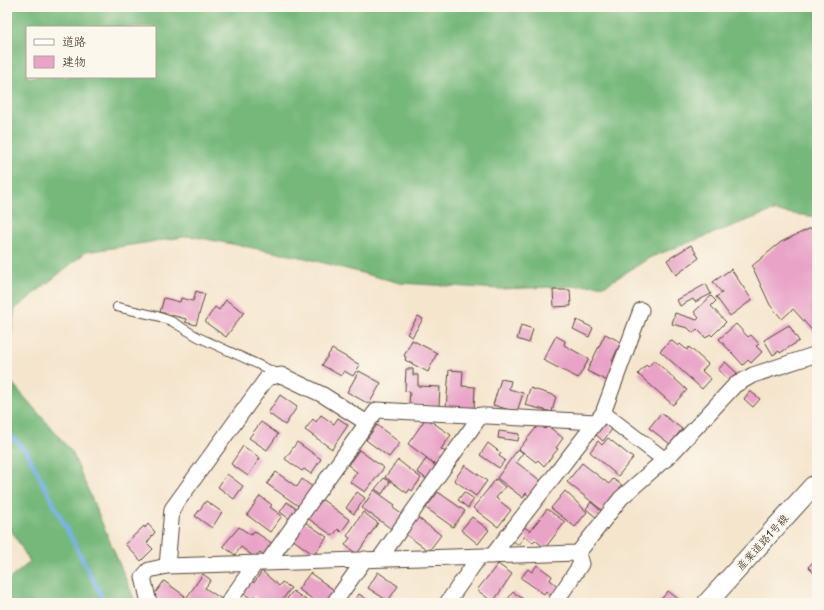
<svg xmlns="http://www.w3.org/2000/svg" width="824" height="610" viewBox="0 0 824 610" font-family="'Playpen Sans','Klee One',sans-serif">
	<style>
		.forest { fill: #76b87a; stroke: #58714c; fill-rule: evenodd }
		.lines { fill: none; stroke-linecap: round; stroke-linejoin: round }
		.stream { stroke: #7ab1e9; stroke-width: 4.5 }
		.building { fill: #e9a3c7 }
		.service-casing { stroke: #574638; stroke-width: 10 }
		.minor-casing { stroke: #574638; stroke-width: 17 }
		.tertiary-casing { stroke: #574638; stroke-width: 21 }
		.service { stroke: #fff; stroke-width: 8 }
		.minor { stroke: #fff; stroke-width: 15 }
		.tertiary { stroke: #fff; stroke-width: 19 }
		.labels { text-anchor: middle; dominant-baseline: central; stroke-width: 4; stroke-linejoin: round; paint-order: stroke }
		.street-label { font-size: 11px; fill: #3b2a1e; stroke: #fbf7ec }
	</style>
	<rect width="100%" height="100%" fill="#fbf7ec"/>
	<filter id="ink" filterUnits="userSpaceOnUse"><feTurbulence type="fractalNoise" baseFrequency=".025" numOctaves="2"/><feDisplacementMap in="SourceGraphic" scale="8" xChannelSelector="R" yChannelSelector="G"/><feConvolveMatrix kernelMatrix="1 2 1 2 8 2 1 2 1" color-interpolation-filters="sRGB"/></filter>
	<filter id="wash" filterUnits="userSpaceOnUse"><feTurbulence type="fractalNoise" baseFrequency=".012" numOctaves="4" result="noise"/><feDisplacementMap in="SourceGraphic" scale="16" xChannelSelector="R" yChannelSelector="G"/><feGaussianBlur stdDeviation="0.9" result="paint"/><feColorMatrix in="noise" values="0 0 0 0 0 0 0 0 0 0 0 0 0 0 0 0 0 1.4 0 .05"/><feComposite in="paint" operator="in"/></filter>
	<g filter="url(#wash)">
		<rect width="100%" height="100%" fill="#f5e5cd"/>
		<path class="forest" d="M7 7H817V217L772 211 651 257 606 285 499 289 400 283 305 258 190 236 86 252 15 309 7 359ZM27 27H155V77H27Z
			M7 377 72 452 136 603H7V581L30 562 7 523Z"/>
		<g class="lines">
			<path class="stream" d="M7 431 28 454 105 603"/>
		</g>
		<g id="blocks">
			<path class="building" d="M811 228 817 235V336L793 309 782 319 770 305 752 266 781 242Z
				M691 245 699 258 676 275 667 260Z
				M731 269 752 300 730 316 716 297 722 293 713 282Z
				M706 284 711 294 695 302 693 299 680 306 677 300Z
				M553 290H570L571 306 554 307Z
				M196 291 205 294 196 325 185 322 186 319 160 312 164 298 180 302 181 298 193 301Z
				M711 296 716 301 711 306 726 322 712 336 710 334 706 338 697 329 693 333 688 328 672 324 675 313 697 320 699 318 694 312Z
				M226 300 244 312 226 337 205 322 215 307 219 310Z
				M418 316 423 319 412 337 407 334Z
				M577 320 593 328 589 337 573 329Z
				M736 324 748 337 751 335 759 344 756 346 762 352 751 363 748 360 743 365 719 339Z
				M521 325 533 329 529 343 517 339Z
				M789 325 799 341 780 353 779 351 773 355 764 340Z
				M605 334 621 342 612 361 617 363 608 381 587 371Z
				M556 336 565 341 564 345 589 359 578 378 543 360Z
				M412 340 437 353 428 372 405 360 406 357 404 356Z
				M671 340 678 346 680 344 687 350 689 347 708 364 702 371 711 379 702 389 660 351Z
				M332 349 360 365 353 376 344 371 341 376 322 365Z
				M654 360 687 390 673 405 638 374 646 365 648 367Z
				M725 362 737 373 730 381 718 370Z
				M406 369H413V375H418V386L440 387 439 406 409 404 410 392 405 391Z
				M449 370 463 371 462 386 475 387 474 410 446 408Z
				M359 371 381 383 369 404 347 392Z
				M501 379 511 381 509 389 523 393 517 412 493 405Z
				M530 388 556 396 552 412 525 405Z
				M750 391 760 399 753 407 744 399Z
				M280 395 297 407 285 425 268 413Z
				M661 413 682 429 670 444 649 428Z
				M321 415 334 424 338 418 348 425 332 449 305 430 313 419 316 422Z
				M426 418 451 435 441 449 447 453 438 466 408 444Z
				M604 421 613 428 603 441 594 433Z
				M261 422 278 434 267 450 249 438Z
				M539 424 545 429 548 426 563 438 556 448 558 449 544 466 538 460 536 462 519 449Z
				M377 425 400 443 389 457 366 440Z
				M499 431 519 434 518 441 498 438Z
				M608 438 633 458 618 476 590 452 598 441 602 445Z
				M297 442 321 459 311 474 304 469 302 471 285 459Z
				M488 443 501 453 499 456 505 460 499 468 480 455Z
				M243 446 260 458 248 476 231 464Z
				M518 449 523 453 516 462 541 481 529 496 526 493 523 498 497 478Z
				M359 450 384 468 365 492 350 482 357 472 348 465Z
				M426 459 437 467 428 480 417 472Z
				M398 460 421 478 412 491 410 489 407 493 385 477Z
				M582 463 609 484 613 479 622 485 603 511 567 482Z
				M465 465 487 481 476 496 454 480Z
				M276 472 297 487 302 479 314 488 300 507 267 484Z
				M227 474 243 486 234 499 218 487Z
				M384 478 390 482 382 494 375 489Z
				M496 479 505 487 496 498 511 510 498 527 473 508Z
				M374 490 395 505 393 508 403 515 393 530 362 508Z
				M565 491 587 512 575 527 551 508Z
				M357 492 365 498 354 514 346 508Z
				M438 492 465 511 453 527 426 508Z
				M464 492 474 499 468 508 458 500Z
				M260 496 272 505 270 507 282 516 270 532 247 515Z
				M320 498 350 520 341 532 338 529 333 536 306 517Z
				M206 501 222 512 212 528 195 516Z
				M287 502 298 510 291 520 280 512Z
				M591 502 602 512 597 518 586 509Z
				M547 509 565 522 545 548 535 540 533 543 525 536 518 545 512 540 523 526 530 531Z
				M363 512 378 523 357 554 345 545 350 538 347 536Z
				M417 517 441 535 429 551 405 534Z
				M472 517 489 530 478 544 461 530Z
				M305 522 327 537 314 555 292 539Z
				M148 524 155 532 147 543 153 549 141 561 125 544 144 526 145 528Z
				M239 527 251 535 254 531 273 544 265 556 260 552 254 557 241 547 235 555 223 546Z
				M817 558V576L808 567Z
				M498 564 512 574 493 602 477 590Z
				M537 565 552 576 550 580 559 587 552 596 546 591 544 594 521 578 528 569 532 572Z
				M262 571 279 586 282 582 291 588 280 603H264L254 596 252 599 241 592 250 580 254 583Z
				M378 572 398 586 388 601 368 588Z
				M310 573 334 590 325 603H318L298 589Z
				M203 574 211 580 205 588 223 600 220 603H190L185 600Z
				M164 581 185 596 180 603H161L153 596Z
				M293 591 306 600 305 603H284Z
				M668 591 682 602 681 603H658Z
				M513 592 529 603H505Z
				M359 594 372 603H352Z"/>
		</g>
	</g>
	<g filter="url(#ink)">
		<use href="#blocks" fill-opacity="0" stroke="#574638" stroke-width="1"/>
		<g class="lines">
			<defs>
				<path id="service" d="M117 307 157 316 171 321 198 337 279 374"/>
				<path id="minor" d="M603 413 641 310
					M578 553 621 498 673 452 735 385 753 375 817 354
					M492 556 596 422
					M380 558 481 415
					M267 563 367 423
					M167 566 172 509 267 378 281 375 323 395 367 423 377 410 596 422 603 413 665 460
					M149 603 143 577 149 570 167 566 578 553
					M228 603 255 564
					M334 603 365 559
					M447 603 479 557
					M555 603 581 564 578 553"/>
				<path id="tertiary" d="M707 603 813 486 817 490"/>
			</defs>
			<use href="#service" class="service-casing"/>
			<use href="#minor" class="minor-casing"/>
			<use href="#tertiary" class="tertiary-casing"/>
			<use href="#service" class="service"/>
			<use href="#minor" class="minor"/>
			<use href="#tertiary" class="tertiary"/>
		</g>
	</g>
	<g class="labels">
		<g class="street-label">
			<text transform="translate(762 542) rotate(-48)">産業道路1号線</text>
		</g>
	</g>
	<rect width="824" height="610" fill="none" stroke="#fbf7ec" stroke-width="24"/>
	<rect x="26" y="26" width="130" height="52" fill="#fbf7ec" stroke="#aea59a"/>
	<rect x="34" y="39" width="20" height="6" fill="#ffffff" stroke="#aea59a"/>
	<text x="62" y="46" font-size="12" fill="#3b2a1e">道路</text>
	<rect x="34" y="56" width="20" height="12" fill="#e9a3c7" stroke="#aea59a"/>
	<text x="62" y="66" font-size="12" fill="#3b2a1e">建物</text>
</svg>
